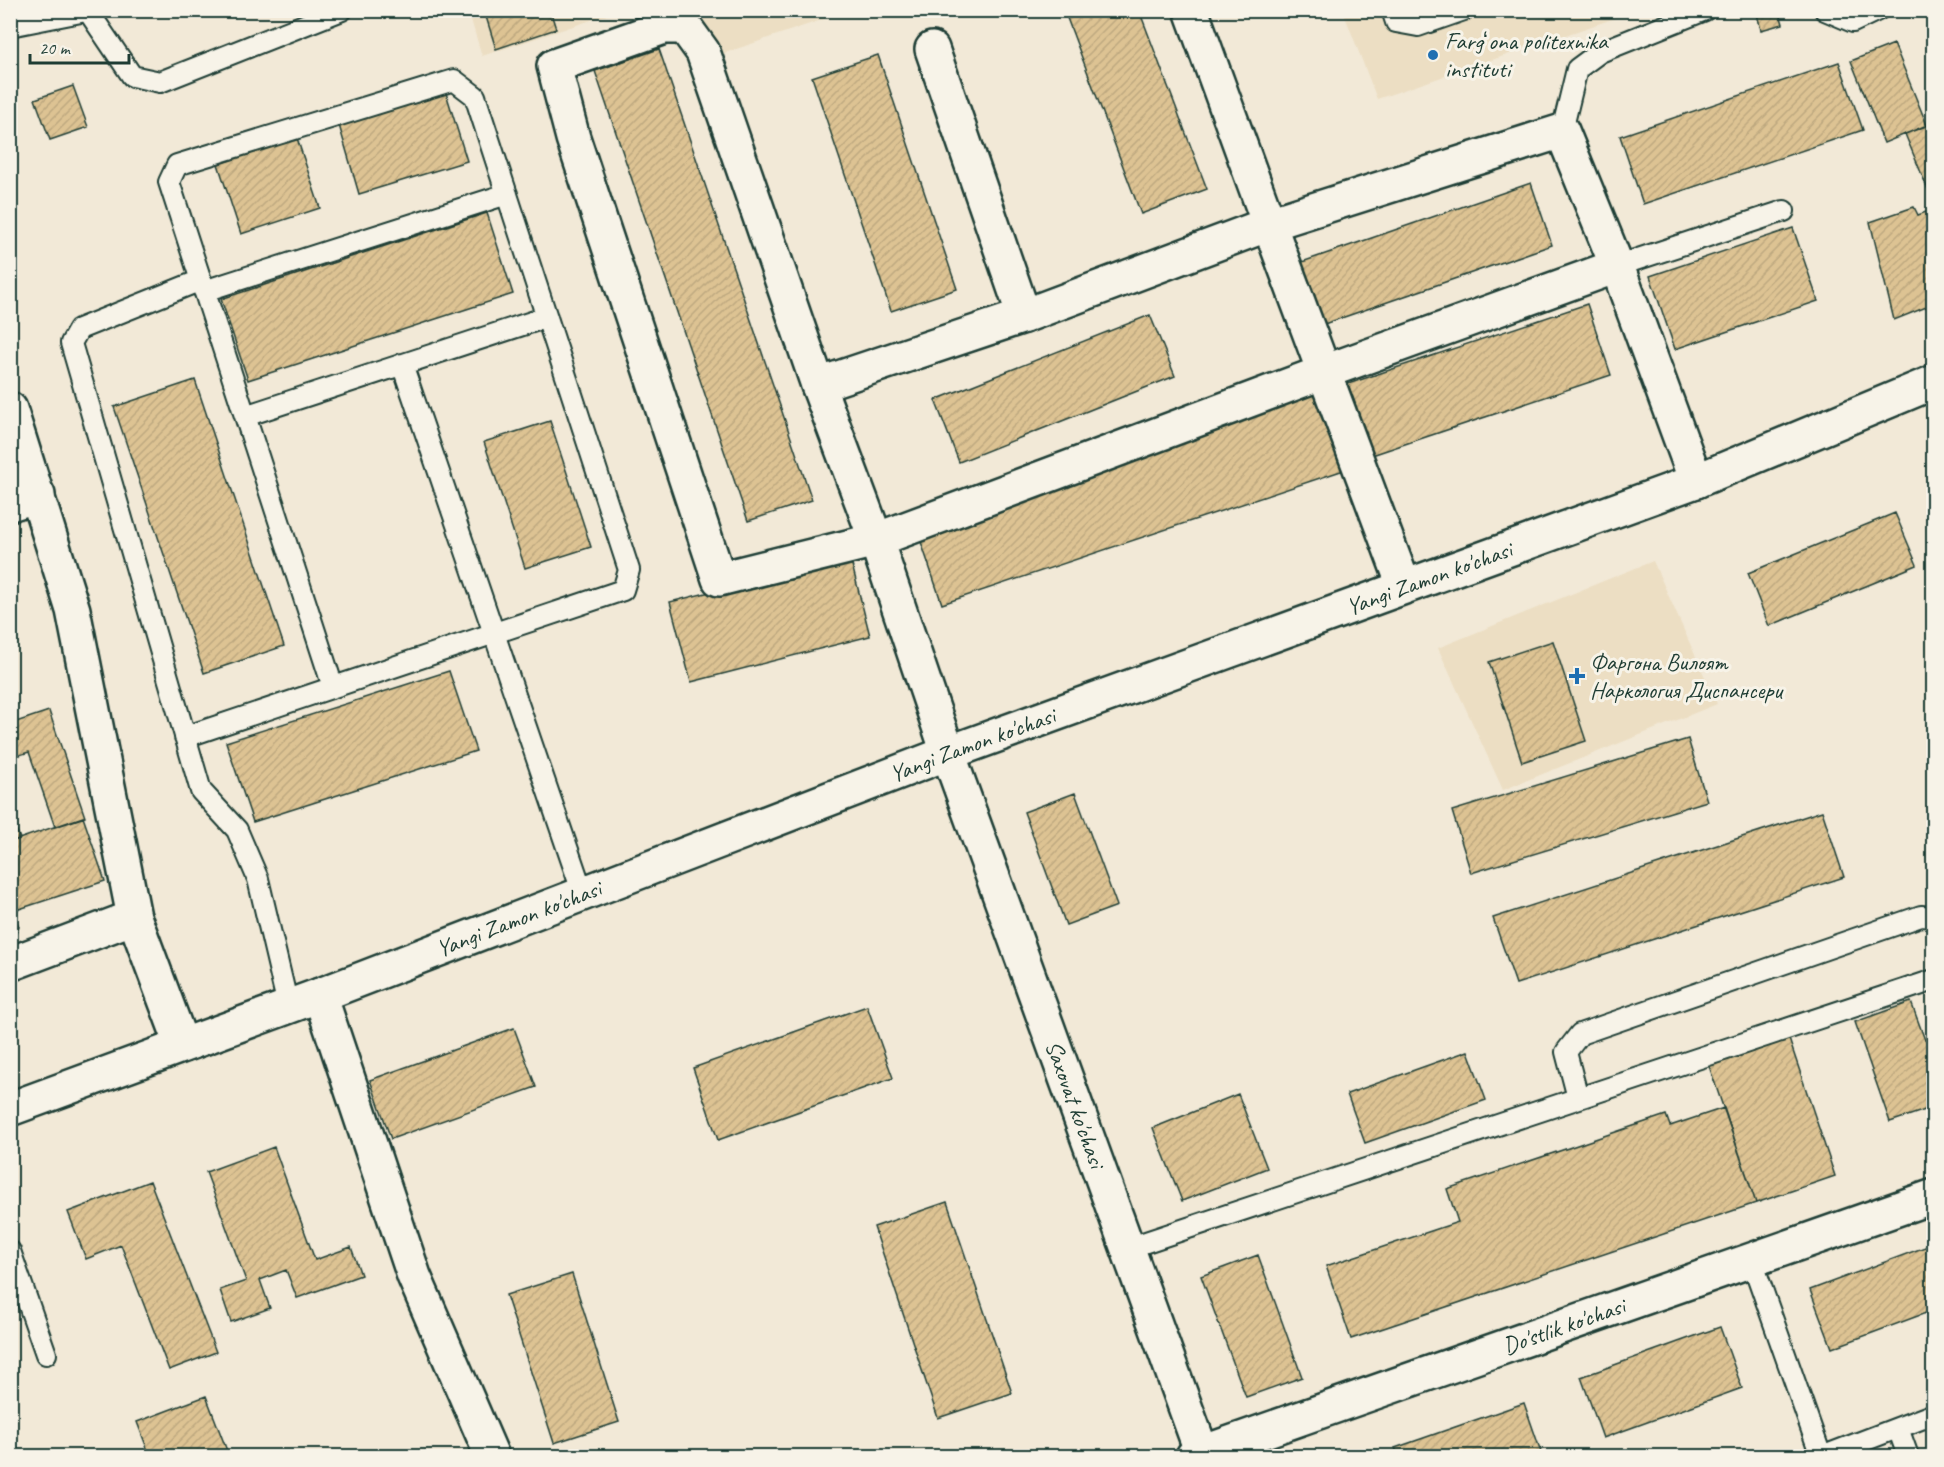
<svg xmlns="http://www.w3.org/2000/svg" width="1944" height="1467" viewBox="0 0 1944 1467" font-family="Caveat,sans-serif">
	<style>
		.built { fill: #ecdec3 }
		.building { fill: url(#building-hatch); stroke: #1f3d34; stroke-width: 1.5 }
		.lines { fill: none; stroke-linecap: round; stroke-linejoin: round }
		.lane-casing { stroke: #1f3d34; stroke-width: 24 }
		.street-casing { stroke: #1f3d34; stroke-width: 38 }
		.secondary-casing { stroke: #1f3d34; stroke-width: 38 }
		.lane { stroke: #f7f3e8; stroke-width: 20 }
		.street { stroke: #f7f3e8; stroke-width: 33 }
		.secondary { stroke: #f7f3e8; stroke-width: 33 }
		.poi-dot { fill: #1f6fb2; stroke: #f7f3e8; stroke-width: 2 }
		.labels { text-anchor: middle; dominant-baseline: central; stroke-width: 6; stroke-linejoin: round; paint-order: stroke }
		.poi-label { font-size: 24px; fill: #1f3d34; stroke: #f7f3e8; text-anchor: start }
		.street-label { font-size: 24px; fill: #1f3d34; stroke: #f7f3e8 }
	</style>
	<defs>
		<pattern id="building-hatch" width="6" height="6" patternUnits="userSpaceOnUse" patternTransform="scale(1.5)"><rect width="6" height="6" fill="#ddc393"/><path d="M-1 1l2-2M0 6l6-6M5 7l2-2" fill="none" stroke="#bda87f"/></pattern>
	</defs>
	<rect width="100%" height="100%" fill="#f2e9d7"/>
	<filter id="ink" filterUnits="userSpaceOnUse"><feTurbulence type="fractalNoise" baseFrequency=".0167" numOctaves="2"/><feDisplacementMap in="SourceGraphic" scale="12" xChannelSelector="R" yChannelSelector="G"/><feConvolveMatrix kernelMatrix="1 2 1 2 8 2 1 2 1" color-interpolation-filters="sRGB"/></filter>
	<g filter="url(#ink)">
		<path class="built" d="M468 10 619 11 482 56Z
			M671 11H848L692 64Z
			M1343 11H1636L1377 99Z
			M1653 561 1717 704 1503 790 1438 648Z"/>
		<path class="building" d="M484 10H550L556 29 496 49Z
			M1064 10H1139L1207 189 1141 214Z
			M1756 10H1779L1783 24 1761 30Z
			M1894 44 1927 125 1884 143 1851 61Z
			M659 49 812 500 748 521 595 71Z
			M878 55 957 289 891 311 812 77Z
			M1839 62 1863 130 1643 204 1620 136Z
			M73 86 88 127 50 140 35 99Z
			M446 93 467 161 359 194 339 125Z
			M1934 123V204L1905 134Z
			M297 138 320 208 241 234 218 164Z
			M1531 183 1552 245 1324 324 1302 262Z
			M1914 207 1918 215 1934 209V304L1894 320 1870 222Z
			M487 213 513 294 248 380 221 299Z
			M1793 228 1818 301 1675 349 1650 276Z
			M1587 304 1611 375 1372 455 1348 384Z
			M1150 315 1175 376 959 462 935 400Z
			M195 380 284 646 204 673 114 407Z
			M1323 389 1350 468 942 604 916 527Z
			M550 421 591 547 525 568 484 442Z
			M1895 513 1917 565 1769 626 1748 573Z
			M850 557 870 636 691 682 670 602Z
			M1553 641 1586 741 1522 762 1489 662Z
			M449 671 476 751 253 822 226 742Z
			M49 711 85 817 55 827 29 752 10 758V724Z
			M1688 739 1707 801 1471 873 1452 811Z
			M1075 793 1117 906 1066 925 1024 812Z
			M1822 811 1844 877 1516 984 1493 918Z
			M10 812 20 839 10 842Z
			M83 817 105 881 13 911 10 903V842Z
			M10 903 19 927 14 937 10 939Z
			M1911 1002 1925 1040 1934 1037V1107L1890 1122 1855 1022Z
			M867 1006 893 1078 718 1140 693 1068Z
			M514 1028 536 1087 391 1139 370 1080Z
			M1789 1039 1835 1176 1756 1203 1709 1066Z
			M1468 1051 1486 1100 1365 1143 1347 1094Z
			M1238 1094 1267 1168 1182 1201 1153 1128Z
			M1724 1108 1756 1203 1351 1339 1326 1266 1458 1222 1447 1189 1666 1115 1670 1126Z
			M274 1147 315 1260 351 1247 361 1275 297 1298 286 1270 260 1280 270 1308 231 1322 220 1290 246 1281 206 1172Z
			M150 1181 216 1352 169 1370 121 1245 86 1259 68 1212Z
			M947 1202 1012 1393 938 1418 874 1227Z
			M1933 1244 1934 1310 1832 1348 1810 1290Z
			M1258 1255 1302 1377 1246 1397 1201 1276Z
			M572 1274 619 1422 554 1443 506 1295Z
			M1720 1327 1742 1388 1603 1438 1581 1377Z
			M206 1396 229 1456H150L137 1422Z
			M1524 1403 1541 1452 1528 1456H1399L1395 1448Z"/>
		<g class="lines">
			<defs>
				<path id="lane" d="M1392 10 1396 22 1418 26 1464 10
					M1825 10 1853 22 1878 10
					M88 11 132 76 160 82 342 10
					M10 26 91 10
					M1562 131 1577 69 1600 52 1705 10
					M1617 266 1784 211
					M201 280 79 329 71 343 201 791 237 830 258 879 288 1006
					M204 291 507 194
					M402 364 583 894
					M245 416 547 317
					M185 737 623 590 629 570 475 96 454 80 177 165 169 182 333 687
					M1578 1098 1566 1052 1580 1034 1921 916 1934 917
					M1128 1248 1934 980
					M10 1251 46 1354
					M1752 1261 1821 1456
					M1898 1428 1908 1456
					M1824 1456 1934 1414"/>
				<g id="street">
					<path d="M1191 10 1269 224 1562 131 1617 266 1324 372 1404 586"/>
					<path id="s1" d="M932 49 1024 316 1269 224 1324 372 876 540 818 385 703 52 685 27H664L554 66 573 138 719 579 876 540 948 753 1203 1456"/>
					<path d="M1617 266 1696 481"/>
					<path d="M818 385 1024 316"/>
					<path d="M10 409 73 610 134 917 182 1045"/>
					<path d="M10 504 38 495"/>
					<path d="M10 964 134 917"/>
					<path d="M320 995 414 1276 492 1456"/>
					<path id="s2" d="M1193 1456 1934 1196"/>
				</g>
				<g id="secondary">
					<path id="s3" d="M10 1109 320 995 948 753 1696 481 1934 382"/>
				</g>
			</defs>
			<use href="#lane" class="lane-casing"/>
			<use href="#street" class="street-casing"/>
			<use href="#secondary" class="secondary-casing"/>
			<use href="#lane" class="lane"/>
			<use href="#street" class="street"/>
			<use href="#secondary" class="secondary"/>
		</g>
	</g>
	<g class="poi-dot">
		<circle cx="1433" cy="55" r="6"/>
		<path d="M1574 667h6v6h6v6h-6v6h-6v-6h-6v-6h6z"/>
	</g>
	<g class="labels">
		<g class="poi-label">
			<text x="1445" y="41">Fargʻona politexnika<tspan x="1445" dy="28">instituti</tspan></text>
			<text x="1590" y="662">Фаргона Вилоят<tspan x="1590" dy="28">Наркология Диспансери</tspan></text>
		</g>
		<g class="street-label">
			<text stroke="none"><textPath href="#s3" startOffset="1515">Yangi Zamon ko'chasi</textPath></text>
			<text stroke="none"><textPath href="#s3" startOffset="1029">Yangi Zamon ko'chasi</textPath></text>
			<text stroke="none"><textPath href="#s3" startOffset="543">Yangi Zamon ko'chasi</textPath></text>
			<text stroke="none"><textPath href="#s1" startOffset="3166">Saxovat ko'chasi</textPath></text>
			<text stroke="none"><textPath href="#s2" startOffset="393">Do'stlik ko'chasi</textPath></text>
		</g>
	</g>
	<rect width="1944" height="1467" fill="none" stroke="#f7f3e8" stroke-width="36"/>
	<rect x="18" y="18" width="1908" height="1431" fill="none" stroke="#1f3d34" stroke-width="2" filter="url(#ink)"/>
	<path d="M30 54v9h99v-9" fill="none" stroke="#1f3d34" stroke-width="3"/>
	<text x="39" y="54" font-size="18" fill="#1f3d34" stroke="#f7f3e8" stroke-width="4.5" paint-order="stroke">20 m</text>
</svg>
